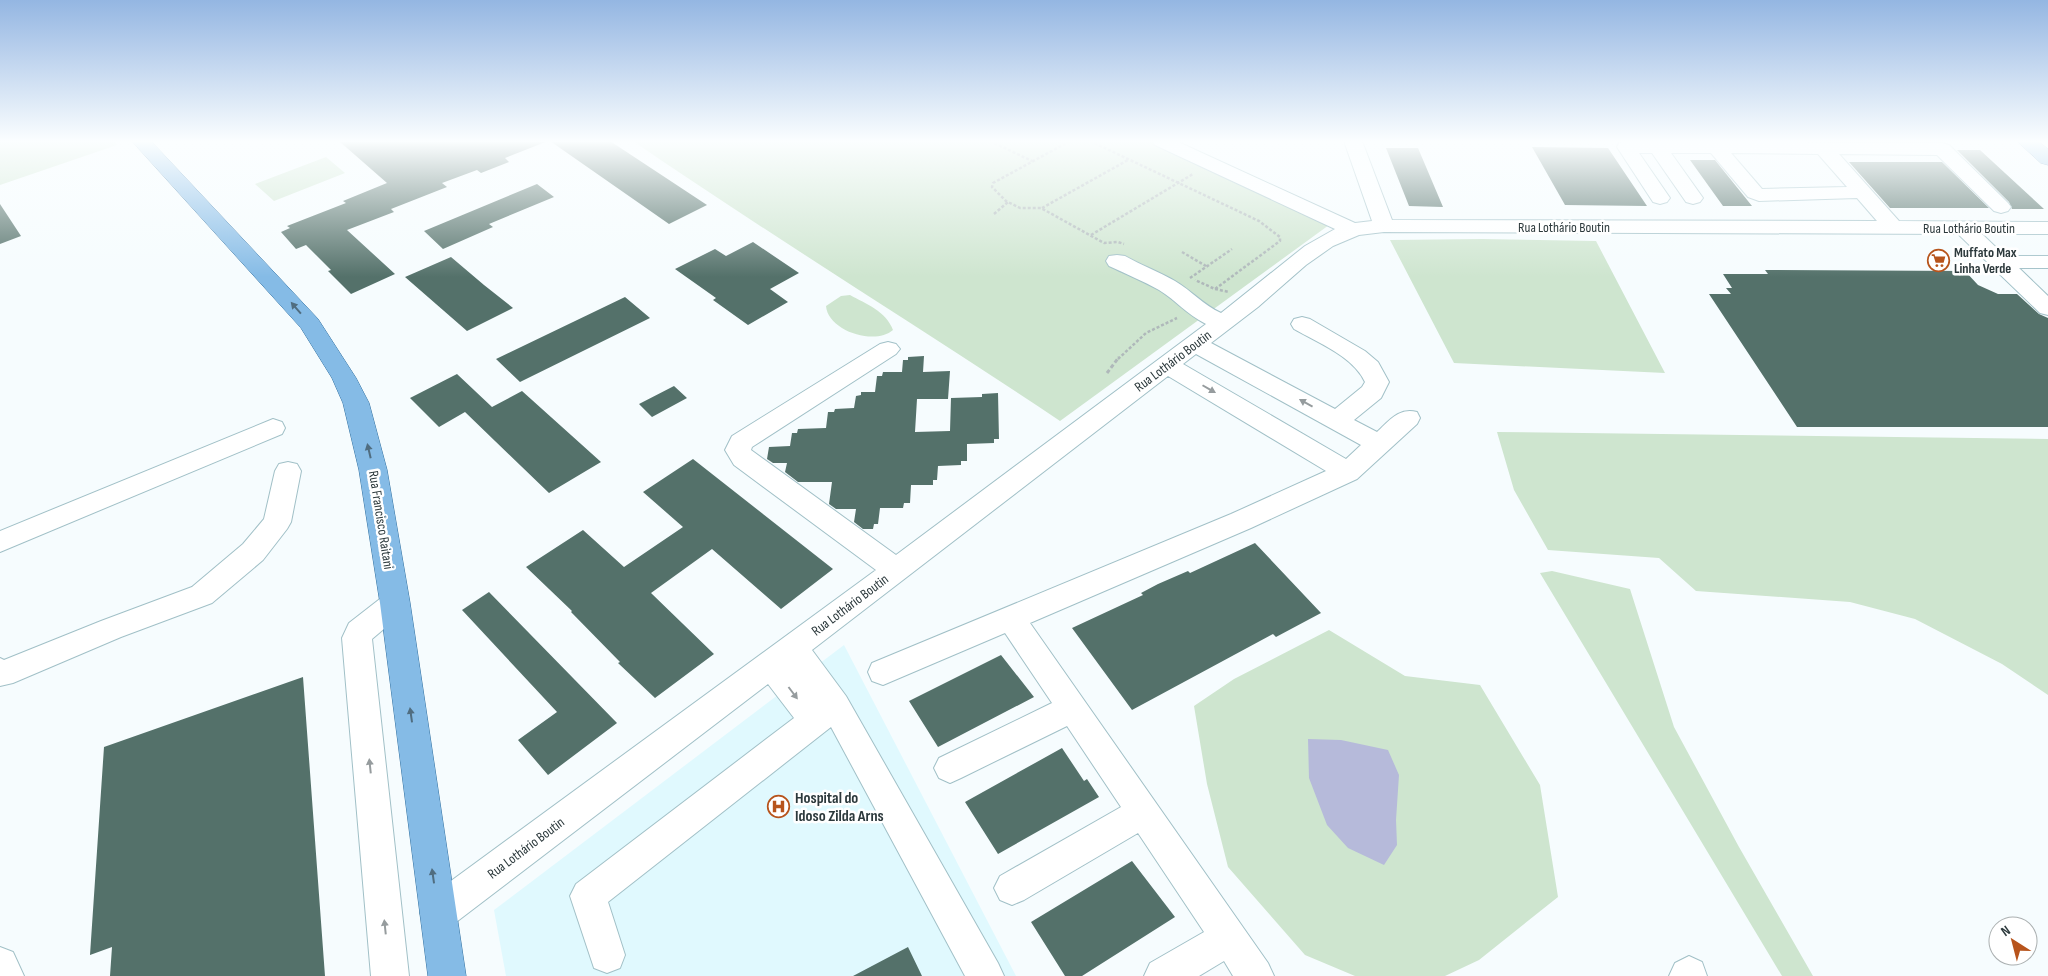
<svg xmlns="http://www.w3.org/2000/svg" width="2048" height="976" viewBox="0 0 2048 976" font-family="'Sofia Sans Condensed',sans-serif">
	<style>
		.built { fill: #e0f9fe }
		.green { fill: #cee5cf }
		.water { fill: #b6bada }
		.building { fill: #54716a }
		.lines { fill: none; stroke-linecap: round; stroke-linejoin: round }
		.minor-casing { stroke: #a1c0c7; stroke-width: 2 }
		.major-casing { stroke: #3170a0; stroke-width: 1 }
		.path-far1 { stroke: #afb8ba; stroke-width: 2.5; stroke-dasharray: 3 2; stroke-linecap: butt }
		.path { stroke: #afb8ba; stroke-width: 3; stroke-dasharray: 4 2.5; stroke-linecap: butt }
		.minor { fill: #fff; fill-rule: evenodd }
		.major { fill: #85bbe6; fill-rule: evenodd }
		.oneway { fill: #506d80 }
		.oneway2 { fill: #969c9e }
		.labels { text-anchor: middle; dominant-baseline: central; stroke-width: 5; stroke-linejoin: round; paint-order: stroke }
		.street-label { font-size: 14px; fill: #2c393c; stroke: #fff }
		.poi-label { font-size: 14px; font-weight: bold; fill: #2c393c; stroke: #fff; text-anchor: start }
		.near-poi-label { font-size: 16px; font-weight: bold; fill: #2c393c; stroke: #fff; text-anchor: start }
	</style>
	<rect width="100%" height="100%" fill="#f6fcfe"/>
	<path class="built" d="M844 645 1016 976H506L494 910Z"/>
	<path class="green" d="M0 141H113L117 145 0 185Z
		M633 141H1149L1329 225 1060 421C918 326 773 237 633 141Z
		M326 157 345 173 274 201 255 184Z
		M1482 239 1596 241 1665 373 1454 363 1390 240Z
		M850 295C866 304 886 311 893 330 875 346 828 331 826 306L841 296Z
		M1497 432 2048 439V695L2002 664 1915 619 1850 602 1696 591 1659 558 1548 550 1514 490Z
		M1552 571 1630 589 1674 727 1739 847 1813 976H1782L1540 573Z
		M1329 630 1405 676 1480 685 1540 785 1558 897 1479 960 1445 976H1355L1305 955 1228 867 1207 784 1194 706 1234 679Z"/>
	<path class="water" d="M1308 739 1341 740 1388 750 1399 775 1396 820 1397 845 1384 865 1348 848 1327 825 1309 778Z"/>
	<path class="building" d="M339 141H548L505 158 509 162 481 173 477 170 442 183 447 187 391 209 394 212 347 230 395 274 351 294 328 271 331 270 306 245 296 249 281 232 290 228 287 226 346 203 343 201 387 183Z
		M550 141H610L707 205 669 224Z
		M1532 147 1608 148 1647 206 1565 205Z
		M1386 148H1418L1443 207 1409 206Z
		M1957 150H1980L2044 209H2012L2009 202Z
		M1690 160H1715L1752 206H1723Z
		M1849 162H1942L1989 208H1890Z
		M537 184 554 197 489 224 493 227 443 249 424 231Z
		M0 204 21 236 0 244Z
		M753 242 799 273 770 289 788 302 748 325 713 300 716 298 675 269 715 249 726 256Z
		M451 257 484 285 513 308 467 331 405 277Z
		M1765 270 1965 271 1978 285 1998 294H2017L2039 314 2048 318V427H1797L1709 294H1731L1726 288H1732L1723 274H1768Z
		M625 297 650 318 520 382 496 359Z
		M924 356 923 372 950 371 948 399H917L915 432 950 431 951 398 982 397V394L998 393 999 439H994V443L967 444V461H961V465L938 466 937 480H933V485H911L910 503H904L903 508H880L878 524H874L873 529H863L854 522 856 509H836L829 504 832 482H798L785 472 787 463H773L767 459 769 447 790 446 792 433H797L798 429 826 428 828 412H834L835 409 854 408 856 396 861 395V392H875L877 376H882L883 372H902L903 360H908V357Z
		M457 374 492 407 522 391 601 462 549 493 465 412 439 427 410 398Z
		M674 386 687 398 652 417 639 404Z
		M693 459 833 569 781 609 712 549 651 593 714 654 655 698 618 663 620 662 571 612 572 611 526 567 583 530 624 567 683 527 643 492Z
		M1255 543 1321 613 1276 637 1273 634 1132 710 1072 628 1143 595 1141 593 1158 584 1188 571 1190 573Z
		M489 592 617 723 548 775 518 740 557 712 462 610Z
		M1001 655 1034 697 938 747 909 701Z
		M303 677 325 976H110L112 947 90 955 104 747Z
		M1062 748 1084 781 1087 779 1099 797 998 854 965 802Z
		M1132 861 1175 917 1082 976H1065L1031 922Z
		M908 947 922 976H853Z"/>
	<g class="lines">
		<defs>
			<path id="minor" d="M1153 141H1176L1355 223 1372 221 1344 141H1362L1392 220 1877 221 1857 198 1759 201 1748 197 1711 153H1671L1703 198 1700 202 1693 204 1686 202 1652 153H1639L1670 198 1667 202 1660 204 1653 202 1617 147 1619 143 1626 141 1942 143 1949 145 2008 203 2011 207 2008 211 2001 213 1994 211 1937 155 1839 154 1899 221 2048 222V234H1982L2005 256H2048V268H2019L2048 296V315L2040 313 1958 234 1384 232 1359 235 1333 246 1306 265 1258 307 1211 343 1335 409 1362 387 1365 382C1353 356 1318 343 1294 329L1291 324 1294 319 1302 317 1310 319 1365 351 1378 362 1389 382 1381 398 1354 420 1377 432C1389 421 1399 407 1417 412L1420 418 1417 424 1357 479 1251 528 1030 623 1268 963 1274 976H1233L1224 961 1199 976H1144L1150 963 1204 932 1138 833 1024 900 1012 905 1000 900 994 888 1000 876 1121 807 1067 726 961 778 950 783 939 778 934 768 939 758 1052 703 1005 633 883 685 872 681 868 672 872 663 1231 514 1326 471 1168 376 812 650 846 696 998 963 1004 976H965L831 727 608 902 625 955 620 968 607 973 594 968 570 896 576 884 794 718 768 684 451 926 438 931 425 926 420 913 425 900 876 570 734 465 725 450 732 436 880 344 888 342 896 344 900 349 896 354 752 447 751 450 896 555 1206 324C1186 314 1177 301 1159 290 1143 281 1126 274 1109 266L1106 261 1109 256 1117 255 1125 256C1141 265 1159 272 1175 281 1192 291 1203 305 1221 313L1305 246 1335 229 1155 145ZM1731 153 1818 154 1847 187 1762 189ZM1196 354 1361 445 1346 459 1183 364Z
				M273 419 282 422 285 428 282 434 0 552V531Z
				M288 462 297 464 301 471 291 522 287 529 263 560 212 603 121 637 13 683 0 686V658L4 660 101 621 192 587 243 544 264 519 275 471 279 464Z
				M395 591 405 595 409 603 405 611 372 639 409 976H371L342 638 349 623 385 595Z
				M0 947 13 952 24 976H0Z
				M1689 956 1702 962 1707 976H1669L1675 963Z"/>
			<path id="major" d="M132 141H151L318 319 356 378 369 403 387 470 410 603 466 976H428L380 603 359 470 343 403 332 378 301 328Z
				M2017 141H2038L2048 149V165L2041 163Z"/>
		</defs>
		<use href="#minor" class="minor-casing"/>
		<use href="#major" class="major-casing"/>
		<path class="path-far1" d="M990 141 1032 161
			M1070 141 993 183 992 187 1006 201 1020 208H1041L1104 243 1118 242 1124 244
			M1090 141 1259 221 1280 237V241L1215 289 1195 280
			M1042 208 1128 160
			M994 214 1008 202
			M1091 235 1193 174
			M1182 252 1206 266
			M1190 278 1232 249
			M1215 289 1229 292
			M1118 359 1146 333 1177 318"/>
		<path class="path" d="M1107 373 1119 357"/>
		<use href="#minor" class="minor"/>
		<use href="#major" class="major"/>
	</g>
	<defs><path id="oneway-solid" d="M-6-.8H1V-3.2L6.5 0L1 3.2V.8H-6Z" transform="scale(1.25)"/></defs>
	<g class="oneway">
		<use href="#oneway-solid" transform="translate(296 308) rotate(-131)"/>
		<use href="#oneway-solid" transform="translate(369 451) rotate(-103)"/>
		<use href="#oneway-solid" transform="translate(411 715) rotate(-98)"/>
		<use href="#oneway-solid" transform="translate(433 876) rotate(-98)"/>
	</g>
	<g class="oneway2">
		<use href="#oneway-solid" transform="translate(1209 389) rotate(30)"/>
		<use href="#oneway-solid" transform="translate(1306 403) rotate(-151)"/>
		<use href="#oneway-solid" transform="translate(793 693) rotate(53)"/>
		<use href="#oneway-solid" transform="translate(370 766) rotate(-96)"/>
		<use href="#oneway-solid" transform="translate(385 927) rotate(-96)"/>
	</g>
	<linearGradient id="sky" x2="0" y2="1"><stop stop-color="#94b6e2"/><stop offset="0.51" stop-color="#fbfeff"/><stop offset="1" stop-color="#fbfeff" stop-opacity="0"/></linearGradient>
	<rect width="2048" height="277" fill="url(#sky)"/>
	<defs>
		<symbol id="supermarket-ring" viewBox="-11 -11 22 22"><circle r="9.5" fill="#fff" stroke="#b7541c" stroke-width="1.5"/><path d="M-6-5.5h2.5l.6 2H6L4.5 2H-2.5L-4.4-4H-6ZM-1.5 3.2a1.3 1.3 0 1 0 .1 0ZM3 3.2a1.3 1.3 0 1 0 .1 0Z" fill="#b7541c"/></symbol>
		<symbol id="hospital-ring" viewBox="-11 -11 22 22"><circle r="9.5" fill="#fff" stroke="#b7541c" stroke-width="1.5"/><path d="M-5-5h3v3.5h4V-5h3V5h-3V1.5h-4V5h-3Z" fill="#b7541c"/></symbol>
	</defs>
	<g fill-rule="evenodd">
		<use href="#supermarket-ring" x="1926" y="248" width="25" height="25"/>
		<use href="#hospital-ring" x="766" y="794" width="25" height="25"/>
	</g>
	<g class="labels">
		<g class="street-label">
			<text x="1564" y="227">Rua Lothário Boutin</text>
			<text x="1969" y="228">Rua Lothário Boutin</text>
			<text transform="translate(1173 361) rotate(-37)">Rua Lothário Boutin</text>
			<text transform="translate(381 520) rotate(81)">Rua Francisco Raitani</text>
			<text transform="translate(850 605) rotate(-37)">Rua Lothário Boutin</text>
			<text transform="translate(526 848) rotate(-37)">Rua Lothário Boutin</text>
		</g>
		<g class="poi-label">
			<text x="1954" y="252">Muffato Max<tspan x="1954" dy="16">Linha Verde</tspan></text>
		</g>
		<g class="near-poi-label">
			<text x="795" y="798">Hospital do<tspan x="795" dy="18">Idoso Zilda Arns</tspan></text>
		</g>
	</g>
	<g transform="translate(2013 941) rotate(324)"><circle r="24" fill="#ffffff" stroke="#abb0b1"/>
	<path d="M0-4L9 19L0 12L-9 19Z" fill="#b7541c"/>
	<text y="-8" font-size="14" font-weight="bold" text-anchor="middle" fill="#2c393c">N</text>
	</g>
</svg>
